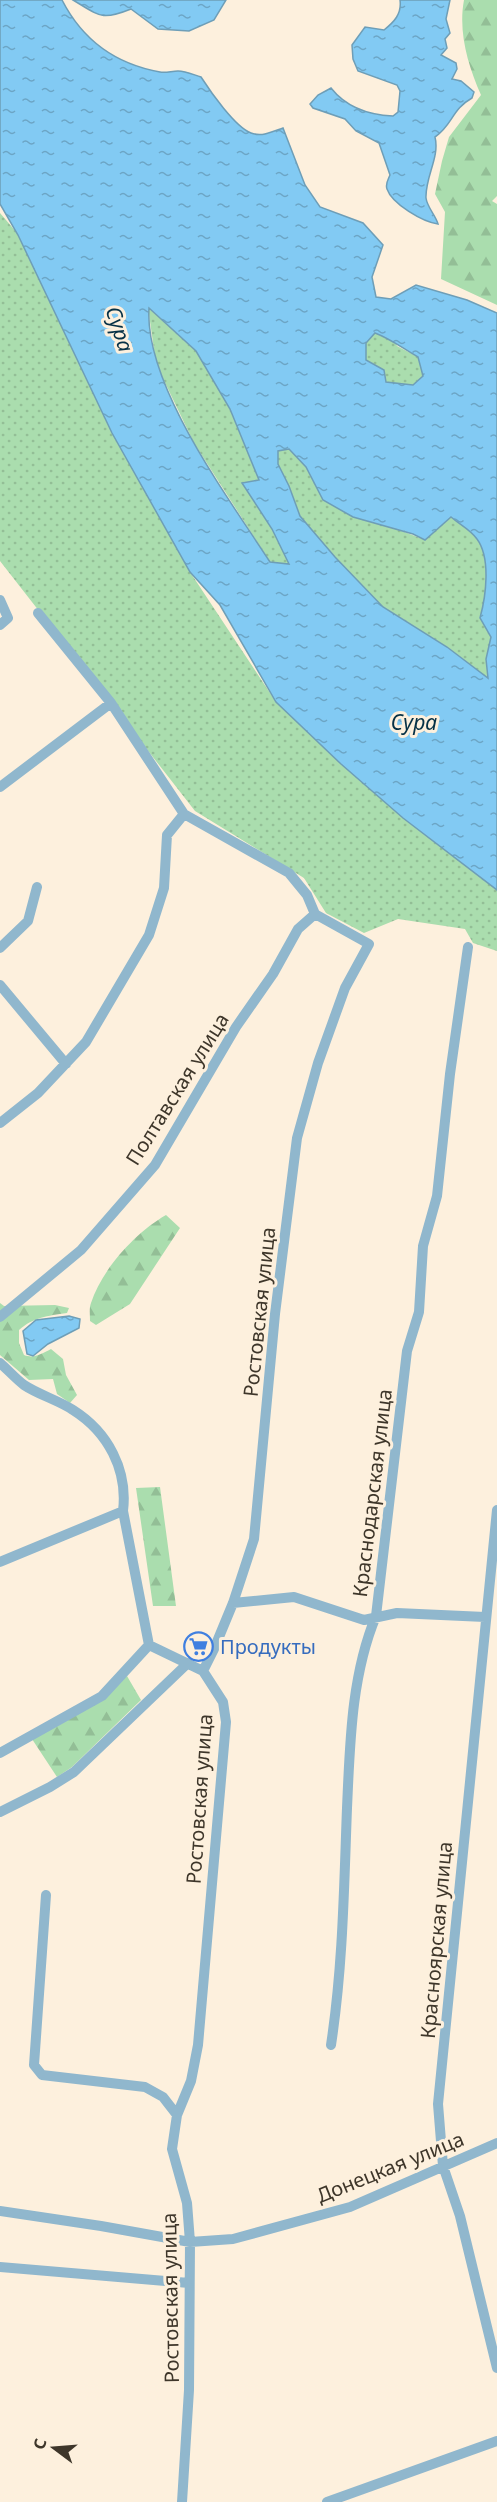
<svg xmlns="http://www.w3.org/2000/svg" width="497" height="2502" viewBox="0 0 497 2502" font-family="'Noto Sans',sans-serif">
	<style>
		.grass { fill: url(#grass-dots) }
		.forest { fill: url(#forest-firs) }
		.water { fill: url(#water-ripples); stroke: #6e9eb7; stroke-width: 1.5; fill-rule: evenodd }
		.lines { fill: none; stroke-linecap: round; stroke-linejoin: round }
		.minor { stroke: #90b7cd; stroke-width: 10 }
		.labels { text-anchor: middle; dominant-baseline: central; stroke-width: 6; stroke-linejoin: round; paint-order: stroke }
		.street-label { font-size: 20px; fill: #3e362a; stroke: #fdf0dd }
		.shop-label { font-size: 20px; fill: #366cbe; stroke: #fdf0dd; text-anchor: start }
		.water-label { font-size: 21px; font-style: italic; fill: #063146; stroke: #fdf0dd }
	</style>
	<defs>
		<pattern id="grass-dots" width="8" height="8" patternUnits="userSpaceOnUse" patternTransform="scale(1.5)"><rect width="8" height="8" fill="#aaddae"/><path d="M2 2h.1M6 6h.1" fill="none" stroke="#93be96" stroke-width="1.8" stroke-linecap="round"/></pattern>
		<pattern id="forest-firs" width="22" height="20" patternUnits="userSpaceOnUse" patternTransform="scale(1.5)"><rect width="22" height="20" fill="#aaddae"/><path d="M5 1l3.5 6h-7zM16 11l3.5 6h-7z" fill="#93be96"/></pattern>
		<pattern id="water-ripples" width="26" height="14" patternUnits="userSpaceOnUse" patternTransform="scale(1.5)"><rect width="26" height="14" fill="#82caf3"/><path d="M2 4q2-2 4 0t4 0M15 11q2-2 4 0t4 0" fill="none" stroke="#6ca5c5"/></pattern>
	</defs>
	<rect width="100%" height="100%" fill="#fdf0dd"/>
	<path class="grass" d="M0 213 18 234 190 572 276 702 497 890V951L473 943 465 929 398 919 364 933 326 913 304 878 195 811 0 561Z
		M148 307 196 351 230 409 259 480 243 484 272 529 290 564 270 562 194 443 156 364Z
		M375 332 394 340 397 346 418 357 423 376 413 385 385 382 384 370 366 360V343Z
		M289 449 306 467 323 500 425 540 451 517C459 524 471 530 477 538 491 558 486 596 480 618L491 637 486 659 488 678 447 647 383 607 335 557 300 516 289 486 278 464V451Z"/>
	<path class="forest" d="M464 0H497V196L492 201 497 204V305L441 279 445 212 435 194 442 161 449 137 481 95C468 66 458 32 464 0Z
		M166 1215 180 1228 130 1304 96 1325 90 1321C90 1315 89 1308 91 1303 102 1269 136 1232 166 1215Z
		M0 1303 4 1306 55 1305 69 1308 67 1313C47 1316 34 1317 19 1330V1343L24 1355C34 1359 41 1354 51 1349L63 1359 66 1375 77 1395 70 1403 57 1394 53 1379 29 1380 0 1355Z
		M160 1487 176 1606H153L136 1488Z
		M127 1676 141 1700 72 1767 57 1777 32 1739Z"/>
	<path class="water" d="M0 0H62C83 41 115 64 160 72 166 73 172 71 178 71 186 71 194 75 201 77 210 91 235 127 251 133 262 137 272 132 283 128L305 185 320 207 363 223 383 245 372 277 376 297 391 299 416 285 467 300 497 313V890L403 818 341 764 276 702 220 605 190 572 112 433 18 235 0 204ZM149 308 196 351 230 409 259 480 242 483 272 529 289 564 270 562C228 497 144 385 149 308ZM375 333C391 339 402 348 418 357L423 376 413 385 386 382 384 370 366 360V343ZM289 449 306 467 323 500 353 517 413 534 425 540 451 517C459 524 471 530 477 539 491 558 486 596 480 618L491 637 486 659 488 678 447 647 383 607 335 557 300 516 289 486 278 464V451Z
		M73 0H226L214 20 189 31 158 29 131 9C101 21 100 16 73 0Z
		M400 0H450L446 19 450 33 445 39 447 48 441 55 456 63 457 69 452 79 461 81 474 92 472 98C452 109 452 126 435 137 440 157 425 177 426 198 427 207 436 216 438 224 423 222 392 204 387 189 385 184 388 180 390 175L379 143 356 131 345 119 313 108 310 104 318 95 331 88C346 107 369 115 393 116L398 112 400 91 397 85 358 71 353 59 352 45 365 27 384 30C394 22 402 14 400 0Z
		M69 1316 80 1319 79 1328 48 1344 33 1356 27 1354 23 1331 36 1320Z"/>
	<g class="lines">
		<path class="minor" d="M0 600 8 618 0 625
			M38 613 111 703 184 814 289 873 307 895 315 914 369 944 345 988 318 1063 297 1138 275 1314 254 1539 233 1603 214 1649 203 1671
			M0 787 111 703
			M0 948 28 921 37 887
			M0 985 66 1064
			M0 1123 38 1093 86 1042 149 935 164 888 167 835 184 814
			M0 1317 81 1250 155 1165 236 1027 273 974 298 929 315 914
			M0 1363C8 1370 16 1379 24 1385 39 1395 58 1400 73 1410 108 1432 128 1470 123 1511L149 1645
			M497 1510 438 2104 443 2166 460 2216 497 2368
			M0 1562 123 1511
			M233 1603 294 1597 364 1620 397 1613 485 1617
			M149 1645 203 1671
			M0 1753 102 1696 149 1645
			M0 1812 50 1787 74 1772 188 1663
			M46 1895 34 2065 42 2075 145 2087 163 2097 177 2115
			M331 2045C343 1966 344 1887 347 1808 350 1744 351 1676 376 1616L407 1351 419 1312 423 1246 437 1196 450 1074 468 947
			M0 2211 101 2226 190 2242 233 2239 350 2207 497 2143
			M0 2267 189 2283
			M182 2502 189 2390 190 2242 187 2203 172 2149 177 2115 191 2081 198 2045 226 1722 223 1702 203 1671
			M327 2502 497 2441"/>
	</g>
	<defs>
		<symbol id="supermarket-ring" viewBox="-11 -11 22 22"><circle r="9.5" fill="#fdf0dd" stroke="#3f7fe0" stroke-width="1.5"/><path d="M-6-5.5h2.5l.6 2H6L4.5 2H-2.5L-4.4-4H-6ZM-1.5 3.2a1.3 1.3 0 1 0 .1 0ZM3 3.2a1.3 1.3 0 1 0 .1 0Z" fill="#3f7fe0"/></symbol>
	</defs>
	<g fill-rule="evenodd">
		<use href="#supermarket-ring" x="182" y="1630" width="33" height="33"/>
	</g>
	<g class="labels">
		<g class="street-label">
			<text transform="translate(177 1089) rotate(-58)">Полтавская улица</text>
			<text transform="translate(259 1312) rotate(-84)">Ростовская улица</text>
			<text transform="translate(372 1493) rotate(-83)">Краснодарская улица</text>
			<text transform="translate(199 1799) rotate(-86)">Ростовская улица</text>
			<text transform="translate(436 1940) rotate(-85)">Красноярская улица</text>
			<text transform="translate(390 2167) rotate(-22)">Донецкая улица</text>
			<text transform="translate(170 2298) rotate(-91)">Ростовская улица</text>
		</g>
		<g class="shop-label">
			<text x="220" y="1646">Продукты</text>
		</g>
		<g class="water-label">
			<text transform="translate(120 329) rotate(72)">Сура</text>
			<text x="414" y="722">Сура</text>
		</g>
	</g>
	<g transform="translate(54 2448) rotate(286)" stroke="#fdf0dd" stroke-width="4.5" paint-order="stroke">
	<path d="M0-4.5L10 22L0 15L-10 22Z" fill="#3e362a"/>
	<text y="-9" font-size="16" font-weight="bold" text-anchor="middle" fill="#3e362a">С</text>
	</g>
</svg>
